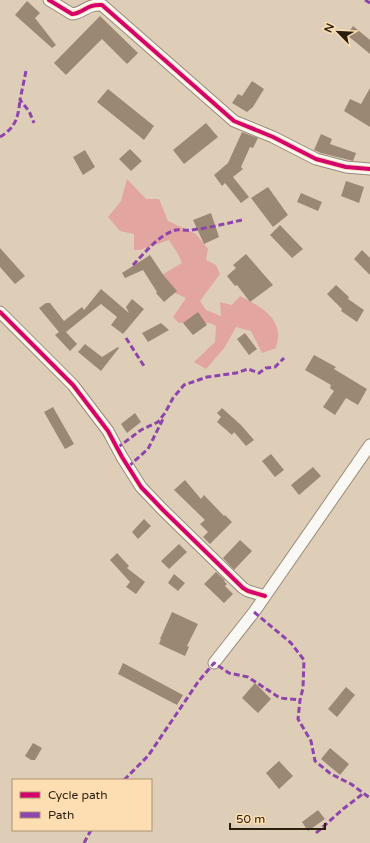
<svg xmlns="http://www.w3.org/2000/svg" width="370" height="843" viewBox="0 0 370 843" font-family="'Varela Round',sans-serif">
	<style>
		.green { fill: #e2a59f }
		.building { fill: #9a8875 }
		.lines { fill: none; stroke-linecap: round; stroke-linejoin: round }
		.minor-casing { stroke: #988a78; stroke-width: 13 }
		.minor { stroke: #faf8f4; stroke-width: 11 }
		.quiet { stroke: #8e44ad; stroke-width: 3; stroke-dasharray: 6 3; stroke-linecap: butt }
		.cycleway-casing { stroke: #fddeb3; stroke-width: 6 }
		.cycleway { stroke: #d6006c; stroke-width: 4 }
	</style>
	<rect width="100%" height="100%" fill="#dfceb7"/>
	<path class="green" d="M127 179 146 199H159L168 221 196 234 208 249 206 260 216 265 220 274 200 301 206 310 221 316 220 302 232 305 240 296C255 304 275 313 278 332 279 336 277 343 276 348L262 353 251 331 236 327 225 347 206 369 194 362 215 342 216 326 210 323H179L173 317 186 298 150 282 182 263 178 254 169 240 140 250H134V234L120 231 108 217 121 201Z"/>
	<path class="building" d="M27 1 40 13 35 18 56 45 52 48 15 15Z
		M100 16 138 53 127 64 102 39 66 75 54 63Z
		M353 26 370 40V54L347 35Z
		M252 81 264 89 253 107 247 112 232 103 238 94 242 96Z
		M370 88V127L344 111 350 99 361 104Z
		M108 89 154 126 144 140 97 102Z
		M206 123 218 137 184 164 173 150Z
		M242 132 258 138 253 148 250 147 241 167 243 169 233 177 249 197 241 203 225 183 222 186 214 175 228 163Z
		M321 134 332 139 330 144 356 153 353 161 321 153 314 150Z
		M130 149 142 161 131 171 119 159Z
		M85 150 95 167 83 175 73 157Z
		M346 181 364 187 359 203 341 196Z
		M268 187 288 215 273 227 251 198Z
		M301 193 322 202 318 211 297 202Z
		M211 213 219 237 204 244 193 220Z
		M280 225 303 249 292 258 270 235Z
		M0 248 25 276 15 284 0 267Z
		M362 250 370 258V275L354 259Z
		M246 254 273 285 250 302 237 285 235 286 227 276 236 268 233 265Z
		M150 255 164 276 177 291 164 302 156 293 157 292 143 270 125 278 122 273Z
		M336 285 349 297 348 299 364 310 357 322 341 311 342 309 327 294Z
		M101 289 129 313 126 307 132 299 144 309 123 334 111 325 117 317 101 304 66 332 77 344 70 351 55 335 59 332 39 308 46 303H50L64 321 82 307 84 310Z
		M198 312 207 325 193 335 183 323Z
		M161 323 169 330 148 342 142 333Z
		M245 333 257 349 249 355 237 339Z
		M85 344 102 357 118 347 119 348 101 371 78 352Z
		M314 355 336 367 334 369 367 389 358 405 346 398 335 415 323 407 334 391 330 388 331 385 305 370Z
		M53 407 74 444 65 449 44 412Z
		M222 408 241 425 254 440 246 446 234 432 232 435 217 422 221 417 217 413Z
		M135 413 141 422 127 433 121 424Z
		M271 454 284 470 275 477 262 461Z
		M313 467 321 476 299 495 291 485Z
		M185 480 201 499 204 495 224 516 225 515 232 522 210 544 203 537 208 532 200 524 205 520 174 490Z
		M144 519 151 526 138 539 132 532Z
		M240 540 252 551 234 570 223 558Z
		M179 544 187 552 169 569 161 561Z
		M117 553 129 566 127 568 145 582 136 594 126 587 130 582 110 560Z
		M216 572 225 580 224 581 227 584 225 586 233 594 224 603 204 584Z
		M174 574 185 583 178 591 168 583Z
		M172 612 198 624 187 646 189 647 185 656 159 644 161 639H160Z
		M123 663 183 695 177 705 118 674Z
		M255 683 271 699 258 713 242 698Z
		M346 687 355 695 337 717 328 709Z
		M33 743 42 748 35 760H31L25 756Z
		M330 748 349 764 340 775 321 759Z
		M279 761 293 776 279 789 266 773Z
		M318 810 325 819 308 831 302 822Z"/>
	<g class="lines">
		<defs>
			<path id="minor" d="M49 0 72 14C84 13 86 4 102 5L234 121 273 137 316 159 346 167 370 169
				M0 312 73 385 108 431 122 457 141 487 162 509 243 588 248 591 265 596
				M214 663 254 612 370 445"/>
		</defs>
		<use href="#minor" class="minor-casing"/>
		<use href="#minor" class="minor"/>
		<path class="quiet" d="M365 0 370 3
			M26 71 20 100 29 111 34 123
			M0 137C16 127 18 118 20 100
			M133 265C145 253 158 235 176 230 180 229 186 231 191 230 208 228 225 224 242 220
			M126 338 144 366
			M117 448 141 430 158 422 165 413 173 398 184 385 207 377 236 373 248 369 259 373 266 368 275 367 284 358
			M128 467 148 449 163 419
			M254 612 291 643 304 660 303 688 300 700 298 719 311 741 315 761 331 774 351 784 370 798
			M124 780 148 756 198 682 214 663 229 673 248 677 280 698 300 700
			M316 833 343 809 364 793
			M84 843 91 830"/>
		<defs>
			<path id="cycleway" d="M49 0 72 14C84 13 86 4 102 5L234 121 273 137 316 159 346 167 370 169
				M0 312 73 385 108 431 122 457 141 487 162 509 243 588 248 591 265 596"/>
		</defs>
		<use href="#cycleway" class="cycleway-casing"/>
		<use href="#cycleway" class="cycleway"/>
	</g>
	<rect x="12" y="779" width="140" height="52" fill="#fddeb3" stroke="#a99271"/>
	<rect x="20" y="792" width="20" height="6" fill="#d6006c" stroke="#a99271"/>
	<text x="48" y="799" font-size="12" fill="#2a1f0e">Cycle path</text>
	<rect x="20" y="812" width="20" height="6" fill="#8e44ad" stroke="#a99271"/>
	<text x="48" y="819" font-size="12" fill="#2a1f0e">Path</text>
	<g transform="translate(338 32) rotate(294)" stroke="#fddeb3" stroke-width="3" paint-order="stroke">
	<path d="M0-3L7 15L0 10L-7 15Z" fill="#2a1f0e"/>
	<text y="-6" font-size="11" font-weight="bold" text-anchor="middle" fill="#2a1f0e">N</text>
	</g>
	<path d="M230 823v6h95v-6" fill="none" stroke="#2a1f0e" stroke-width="2"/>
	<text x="236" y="823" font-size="12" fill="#2a1f0e" stroke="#fddeb3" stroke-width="3" paint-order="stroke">50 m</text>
</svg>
